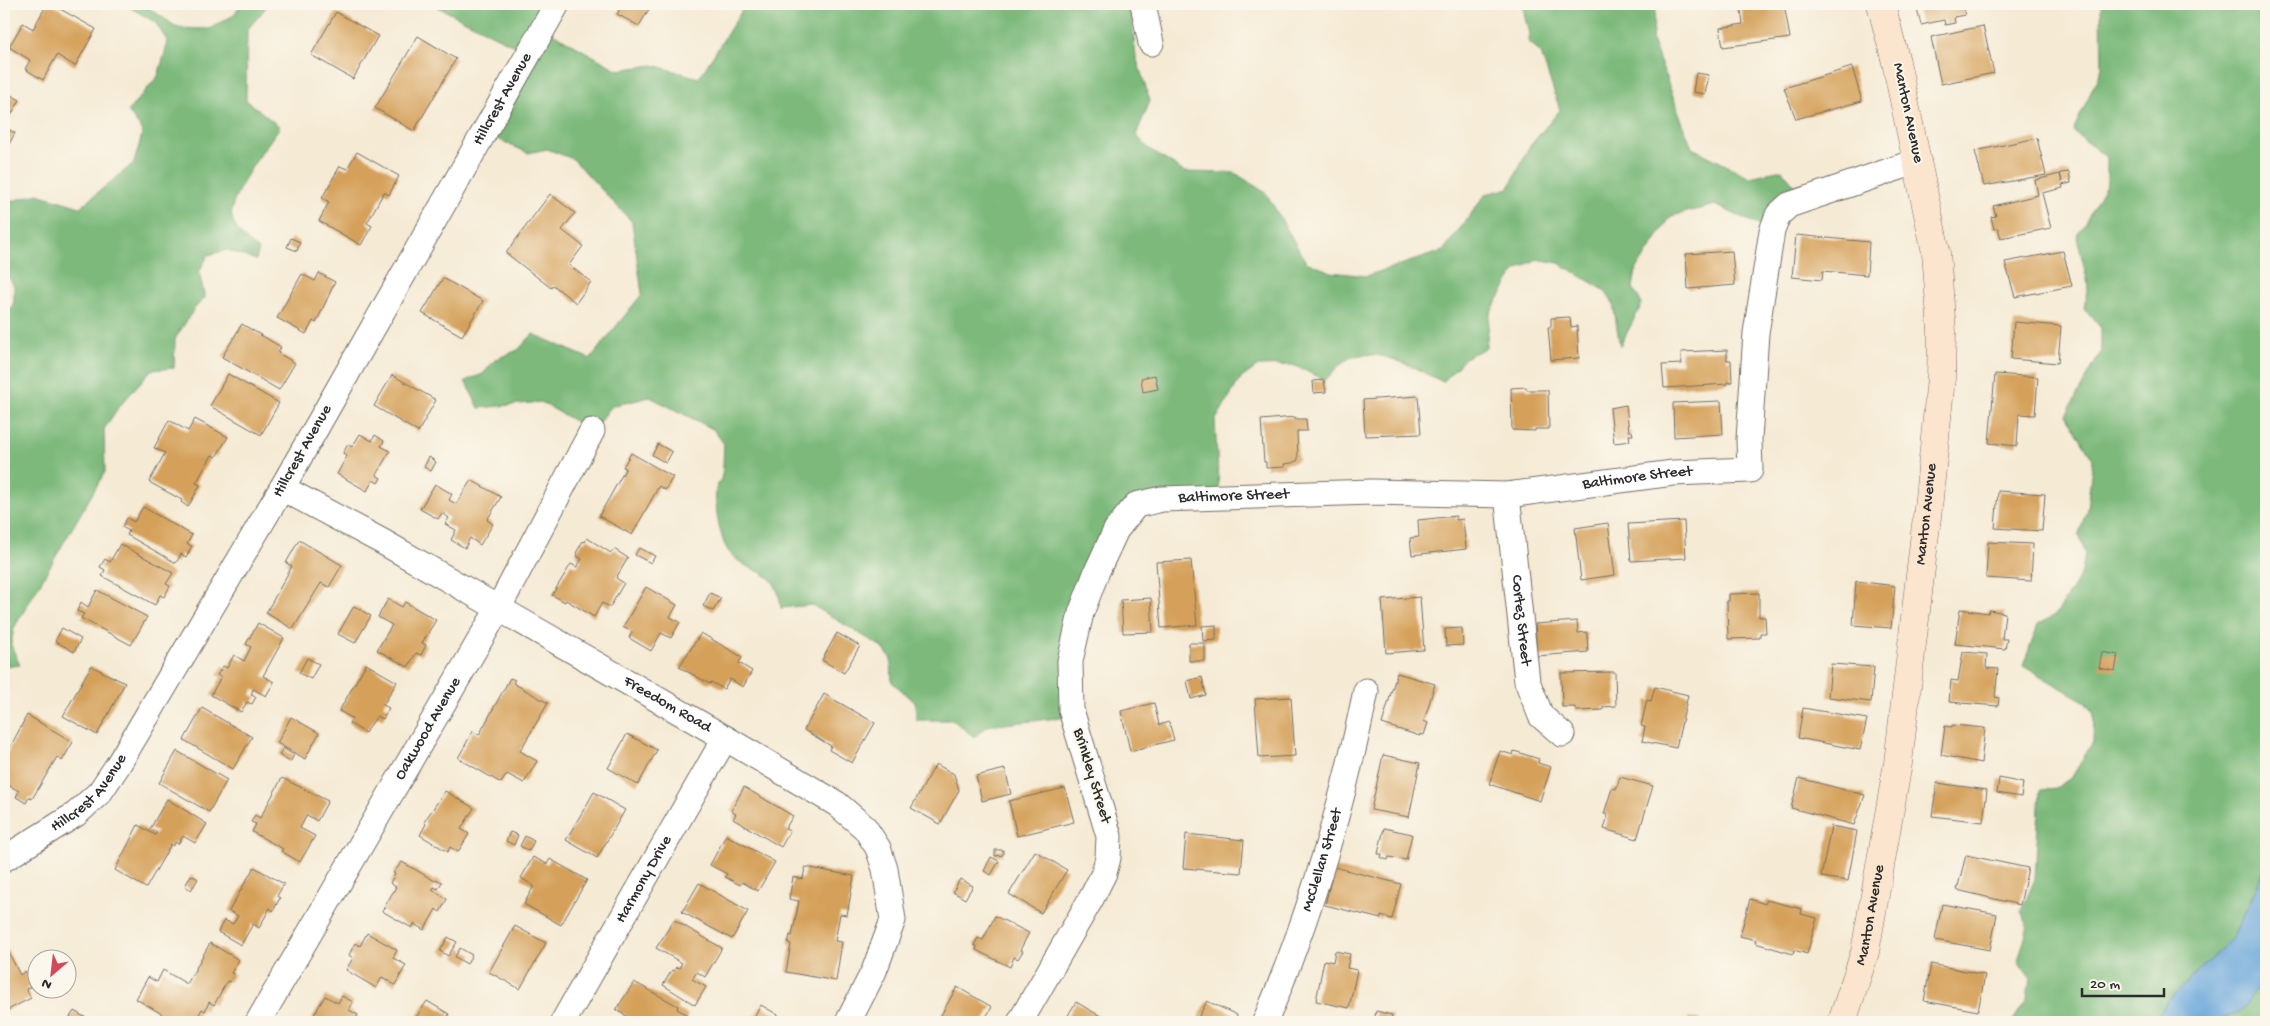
<svg xmlns="http://www.w3.org/2000/svg" width="2270" height="1026" viewBox="0 0 2270 1026" font-family="'Gochi Hand',sans-serif">
	<style>
		.forest { fill: #7bb97a; stroke: #537252 }
		.water { fill: #68a6da; stroke: #4a6882 }
		.building { fill: #d5a15a }
		.lines { fill: none; stroke-linecap: round; stroke-linejoin: round }
		.minor-casing { stroke: #726e66; stroke-width: 27 }
		.secondary-casing { stroke: #726e66; stroke-width: 29 }
		.minor { stroke: #fff; stroke-width: 25 }
		.secondary { stroke: #fce5cf; stroke-width: 28 }
		.labels { text-anchor: middle; dominant-baseline: central; stroke-width: 4; stroke-linejoin: round; paint-order: stroke }
		.street-label { font-size: 16px; fill: #2b2b2b; stroke: #fbf7ec }
	</style>
	<rect width="100%" height="100%" fill="#fbf7ec"/>
	<filter id="ink" filterUnits="userSpaceOnUse"><feTurbulence type="fractalNoise" baseFrequency=".02" numOctaves="2"/><feDisplacementMap in="SourceGraphic" scale="10" xChannelSelector="R" yChannelSelector="G"/><feConvolveMatrix kernelMatrix="1 2 1 2 8 2 1 2 1" color-interpolation-filters="sRGB"/></filter>
	<filter id="wash" filterUnits="userSpaceOnUse"><feTurbulence type="fractalNoise" baseFrequency=".0096" numOctaves="4" result="noise"/><feDisplacementMap in="SourceGraphic" scale="20" xChannelSelector="R" yChannelSelector="G"/><feGaussianBlur stdDeviation="1.12" result="paint"/><feColorMatrix in="noise" values="0 0 0 0 0 0 0 0 0 0 0 0 0 0 0 0 0 1.4 0 .05"/><feComposite in="paint" operator="in"/></filter>
	<g filter="url(#wash)">
		<rect width="100%" height="100%" fill="#f5ead4"/>
		<path class="forest" d="M124 4H143L178 28 209 29 234 15 241 4H269L247 30 246 100 280 127C268 143 226 199 232 218 236 233 247 241 259 250L256 260 227 250 208 255 199 272 205 298 194 309 175 339 174 368 151 370 118 408 104 429 105 472 14 628 11 645 20 665 4 667V323L14 302V286L4 269V203L38 194 80 207 134 163 143 131 128 111 158 76 168 42 155 22Z
			M432 4H550L540 26 618 70 653 65 699 78 746 4H1130L1136 57 1150 101 1136 135 1148 148 1184 172 1235 173 1266 193 1306 262 1331 272 1366 276 1443 251 1486 194 1509 188 1530 146 1560 110 1541 53 1529 43C1531 29 1522 18 1524 4H1656L1652 40 1692 148 1750 177 1782 170 1802 194 1769 230 1715 205 1671 216 1636 270 1633 288 1642 304 1620 346 1613 303 1604 290 1559 263 1537 259 1515 271 1490 313 1486 348 1466 357 1443 382C1418 370 1372 342 1345 361 1338 365 1332 374 1325 380L1293 365 1258 366 1240 379 1215 421 1219 492 1135 507 1082 609 1075 716 988 726 974 737 953 720H916L915 702 892 682 891 659 882 647 812 605 781 608C777 564 751 578 729 552 720 541 714 504 716 489 717 485 720 482 721 479 724 468 723 455 724 444L713 429 650 397 612 406 592 431 541 402 479 408 465 381 483 374 496 359 518 350 533 334 590 359 642 294 632 222 573 159 547 149 528 153 483 132 521 49Z
			M2101 4H2266V857L2261 878 2233 937 2166 1003 2155 1022H2012L2027 999 2030 978 2018 961 2028 926 2021 911 2035 879 2040 790 2056 788 2072 777 2093 742 2094 714 2084 701 2023 666 2038 625 2057 613 2082 572 2085 553 2079 534 2087 509 2093 459 2066 415 2101 352V328L2084 308 2088 284 2077 236 2107 183V158L2073 131 2102 68Z
			M2266 977V1022H2216L2241 1011Z"/>
		<path class="water" d="M2266 857V977L2241 1011 2216 1022H2155L2166 1003 2233 937 2261 878Z"/>
		<g id="blocks">
			<path class="building" d="M47 4H51L96 29 75 66 57 55 43 80 25 69 30 60 9 47 23 23 33 29Z
				M623 4H652L639 26 617 14Z
				M1740 4H1784L1790 38 1723 47 1720 28 1743 24Z
				M1916 4H1962L1965 15 1954 17 1955 23 1945 25 1944 20 1921 25Z
				M336 12 378 36 353 79 311 55Z
				M1983 26 1994 73 1941 84 1931 37Z
				M418 36 456 59 414 131 375 108Z
				M1852 67 1862 101 1796 119 1784 88Z
				M1696 73 1709 75 1705 94 1693 92Z
				M4 91 20 100 4 127Z
				M4 127 15 133 4 153Z
				M2037 138 2046 175 1984 186 1975 151Z
				M357 152 399 176 389 195 384 192 367 223 372 226 361 245 319 221 329 202 322 198 340 166 347 169Z
				M2069 172 2071 183 2062 185 2063 188 2042 193 2051 228 2001 238 1998 228 1994 229 1991 217 1996 216 1993 206 2038 195 2035 180 2060 174 2062 182 2060 173Z
				M550 194 575 213 562 230 583 246 569 265 591 282 576 303 553 285 551 288 506 253Z
				M1796 235 1869 242 1867 275 1823 271 1822 280 1792 277Z
				M291 238 300 242 297 251 287 247Z
				M1732 251 1735 285 1688 289 1686 254Z
				M2063 251 2072 286 2015 297 2005 262Z
				M319 273 335 282 316 323 313 321 306 334 277 318 302 274 315 281Z
				M443 278 483 301 462 336 422 313Z
				M1570 317 1571 327 1577 326 1579 358 1551 360 1548 327H1551V318Z
				M2014 322 2061 326 2058 363 2011 359Z
				M242 324 281 347 278 353 295 363 279 390 222 357Z
				M1727 350V360H1731L1732 382H1727V384L1664 388 1662 365 1682 364 1681 352Z
				M228 374 279 403 261 435 210 406Z
				M1995 374 2038 377 2035 415 2019 414 2017 446 1989 443Z
				M392 375 436 400 418 432 374 406Z
				M1155 375 1158 389 1143 392 1141 378Z
				M1324 380 1326 392 1314 393 1313 381Z
				M1526 387 1527 390H1548L1549 429H1535V431L1512 430 1511 388Z
				M1418 396 1421 434 1365 436 1363 400Z
				M1721 401 1723 434 1674 437 1673 403Z
				M1626 405 1629 431H1632L1633 435H1629L1630 441 1614 443 1610 408Z
				M1295 417 1296 419H1306L1307 431H1297L1298 460 1292 463 1284 464 1285 467 1266 468V462H1264L1261 420Z
				M195 419 228 437 216 457 212 455 196 483 200 485 188 507 181 502 182 500 149 482 165 453 154 448 169 420 188 431Z
				M360 434 372 441 375 435 384 441 381 446 390 451 376 475 381 478 378 483 373 480 367 491 337 474 347 456 343 453 348 444 352 447Z
				M658 444 672 452 666 463 652 455Z
				M631 453 673 477 665 490 659 486 632 535 599 516 626 468 623 467Z
				M429 457 436 462 431 471 424 467Z
				M471 480 501 497 487 520 493 524 480 545 470 538 465 548 451 540 456 530 445 524 449 518 442 513 438 519 420 509 435 484 452 494 449 500 456 504Z
				M1998 491 2045 494 2042 531 1995 528Z
				M143 507 192 535 187 544 192 546 186 557 181 554 176 563 127 535 129 531 122 527 127 518 134 522Z
				M1456 516V520L1463 519 1466 549 1412 555 1410 538 1419 537 1418 520Z
				M1684 521 1686 558 1631 561 1628 524Z
				M1608 523 1615 575 1581 580 1575 528Z
				M587 538 611 553 614 549 628 558 616 578 624 583 610 607 602 603 594 617 566 600 565 602 552 595 571 564 577 567 582 559 577 556 578 554 576 553 583 541 585 542Z
				M299 540 342 565 329 587 321 583 293 629 266 613 292 566 286 563Z
				M1988 542 2033 544 2031 581 1986 578Z
				M120 544 173 573 166 584 170 586 164 597 160 595 155 605 102 576 105 570 100 567 105 559 110 562Z
				M639 548 655 556 651 563 635 555Z
				M1191 560 1197 625 1161 628 1156 562Z
				M1856 581 1895 586 1891 628 1853 625Z
				M646 587 677 605 670 617 680 622 671 638 661 633 651 651 629 638 632 632 623 627Z
				M97 590 147 617 131 645 81 618 84 614 77 611 81 602 88 607Z
				M710 593 721 598 713 611 703 606Z
				M1759 593V617H1765L1766 633H1760V638L1728 639 1727 601H1729V594Z
				M1420 597 1424 650 1386 653 1382 600Z
				M1151 598 1153 632 1123 633 1121 600Z
				M388 599 402 607 405 602 436 620 422 643 426 645 421 655 416 653 408 667 377 650 392 625 378 617Z
				M354 606 371 616 355 643 338 634Z
				M1960 609 1988 613 1989 610 2005 613 2002 639H2007L2005 649 1955 644Z
				M1577 621 1578 633 1587 632 1588 652 1537 656 1535 624Z
				M258 623 284 638 263 676 274 682 266 696 253 689 251 695 256 697 252 704 247 702 241 712 211 695 221 677 217 675 223 666 227 668 234 655 244 661 251 647 246 644Z
				M1216 625V640L1203 641 1202 626Z
				M62 628 81 639 74 652 55 641Z
				M1462 628 1463 645 1446 646 1445 629Z
				M701 633 742 657 739 663 752 671 743 687 730 679 724 689 711 682 710 684 679 667Z
				M837 633 860 646 844 673 822 660Z
				M1189 643H1205V661H1189Z
				M1963 652 1987 654 1986 668 1998 669 1995 697 1999 698 1998 706 1949 702 1951 680 1958 681Z
				M2102 652 2118 655 2115 671 2099 668Z
				M307 658 319 664 311 679 299 673Z
				M366 664 397 682 383 705 389 708 383 719 377 716 365 733 349 723 352 718 339 711Z
				M1831 664 1874 667 1871 702 1828 697Z
				M91 666 125 683 97 735 63 716Z
				M1615 672 1616 706 1603 707V710L1576 711 1575 707H1562L1561 673Z
				M1397 673 1435 684 1424 721 1428 723 1424 735 1420 734V736L1382 724Z
				M1202 677 1206 695 1191 699 1187 681Z
				M510 678 515 680 513 683 548 703 520 751 537 761 524 783 507 774 501 783 458 758 473 731 479 735Z
				M1655 687 1688 695 1676 748 1642 741 1645 727 1641 726 1647 700 1651 701Z
				M824 694 875 723 852 763 829 750 831 746 804 730Z
				M1291 697 1295 756 1259 758 1255 699Z
				M1154 703 1159 725 1169 722 1174 740 1130 751 1121 711Z
				M202 708 252 737 233 769 184 740Z
				M1803 708 1867 719 1860 750 1798 738Z
				M27 715 73 742 62 761 57 757 32 799 29 797 26 803 16 797 19 791 4 783V759Z
				M291 717 319 733 305 759 277 743Z
				M1952 725 1985 728 1981 763 1941 755 1945 726 1952 727Z
				M627 734 657 750 638 785 608 768Z
				M283 748 294 755 290 762 279 755Z
				M177 751 227 780 209 812 159 783Z
				M1500 751 1513 755 1514 751 1539 759 1538 763 1551 767 1540 801 1489 784Z
				M1383 755 1420 763 1409 817 1371 810Z
				M936 764 954 774 959 790 940 824 911 808Z
				M1005 769 1011 794 982 801 976 776Z
				M1620 777 1653 786 1637 839 1604 829 1608 815 1604 814 1612 788 1616 789Z
				M282 778 328 801 317 821 307 815 300 828 315 836 300 862 281 851 283 849 252 832 256 824 251 822 255 815 260 818Z
				M1799 778 1865 795 1854 825 1791 808Z
				M1999 778 2023 783 2021 797 1997 793Z
				M1937 783 1987 790 1983 822 1932 816Z
				M744 787 793 816 785 829 790 831 781 847 733 819 736 814 731 811Z
				M1065 788 1074 822 1017 836 1009 801Z
				M445 791 474 808 461 829 469 834 458 852 450 847 448 852 420 835 426 824 424 822Z
				M594 792 625 810 597 858 566 840Z
				M167 799 207 824 195 843 183 836 178 844 175 842 173 846 171 844 146 888 115 870 138 825 155 835 157 832 150 829Z
				M1831 826 1857 831 1848 881 1821 877Z
				M1384 828 1412 834 1406 860 1389 857 1388 860 1381 858 1382 854H1378Z
				M510 832 518 835 514 845 506 841Z
				M1186 834 1244 840 1241 873 1183 868Z
				M726 835 775 862 758 891 742 882 740 885 725 877 727 874 710 865Z
				M525 836 534 841 529 851 520 846Z
				M995 850H1003V855L995 856Z
				M1035 851 1067 870 1041 913 1009 894Z
				M1966 855 2028 868 2020 905 1957 890Z
				M533 857 547 864 550 859 587 880 561 925 524 904 534 886 521 878Z
				M991 857 999 861 991 875 984 871Z
				M402 862 435 881 436 879 442 882 438 889 434 887 432 890 447 899 440 912 436 909 424 930 414 924 412 928 382 911 396 887 390 883 395 874 393 873Z
				M254 867 284 884 277 896 280 898 273 911 270 908 259 928 253 924 241 945 218 932 224 920 233 924 238 916 229 911Z
				M805 867 854 876 847 915 840 914 835 941 842 942 836 981 786 972 791 944 788 943 790 935 792 936 799 901 789 899 793 877 803 879Z
				M1334 867 1401 884 1392 919 1381 916V919L1325 905Z
				M191 875 198 879 191 890 185 886Z
				M960 879 973 886 965 899 953 892Z
				M699 883 748 911 732 939 682 912Z
				M1750 899 1765 904 1767 900 1802 909 1801 914 1817 918 1807 954 1794 950 1793 954 1755 943 1756 940 1740 936Z
				M1942 904 1997 914 1990 950 1935 940Z
				M995 916 1029 933 1020 950 1023 951 1018 959 1014 957 1010 967 976 950 977 946 974 945 978 938 983 940Z
				M674 920 722 948 705 977 697 972 692 979 706 987 695 1005 663 985 672 970 674 971 676 967 679 968 682 963 656 948Z
				M515 926 546 943 520 989 489 972Z
				M367 933 397 950 393 958 406 965 395 985 382 977 376 988 346 970 353 958 349 955 355 943 360 946Z
				M448 937 457 942 448 956 440 951Z
				M210 943 239 960 231 973 234 974 229 982 227 981 214 1005 209 1002 205 1011 202 1009 195 1022H176L136 999 148 977 157 982 163 970 187 984Z
				M5 945 20 975 25 971 32 986 26 989 31 998 4 1012Z
				M460 948 472 955 467 964 455 957Z
				M1335 951 1350 954 1347 968 1357 970 1349 1008 1316 1001 1324 960 1333 962Z
				M1931 964 1985 975 1978 1011 1924 1001Z
				M634 982 678 1006 677 1009 688 1015 684 1022H637L616 1010Z
				M957 987 992 1007 983 1022H937Z
				M325 996 338 1003 342 996 353 1002 349 1010 358 1015 354 1022H313L315 1020 312 1018Z
				M427 1001 449 1014 445 1022H413Z
				M1207 1001 1237 1015 1236 1018 1240 1020 1239 1022H1196Z
				M1076 1002 1107 1020 1105 1022H1064Z
				M761 1005 790 1022H741L744 1017 751 1022Z
				M74 1011 93 1022H67Z
				M1376 1011 1392 1015 1391 1022H1374Z
				M1689 1017 1701 1020V1022H1688Z"/>
		</g>
	</g>
	<g filter="url(#ink)">
		<use href="#blocks" fill-opacity="0" stroke="#726e66" stroke-width="1"/>
		<g class="lines">
			<defs>
				<g id="minor">
					<path d="M1143 4 1151 43"/>
					<path id="s1" d="M282 488 383 542 725 738 837 804 865 828 878 848 885 869 893 920 874 971 848 1022"/>
					<path id="s2" d="M1507 495 1527 681 1541 716 1562 734"/>
					<path id="s3" d="M4 859 76 814 100 792 118 765 282 488 557 4"/>
					<path id="s4" d="M258 1022 498 609 592 431"/>
					<path id="s5" d="M563 1022 725 738"/>
					<path id="s6" d="M1020 1022 1092 897 1104 873 1108 858 1109 836 1071 710 1070 661 1081 613 1097 571 1116 530 1136 505 1162 499 1372 492 1507 495 1673 473 1750 470 1749 439 1756 333 1772 231 1778 215 1789 205 1918 161"/>
					<path id="s7" d="M1265 1022C1310 916 1343 804 1366 691"/>
				</g>
				<g id="secondary">
					<path id="s8" d="M1842 1022 1865 952 1898 763 1928 508 1941 378 1942 332 1936 252 1896 62 1881 4"/>
				</g>
			</defs>
			<use href="#minor" class="minor-casing"/>
			<use href="#secondary" class="secondary-casing"/>
			<use href="#minor" class="minor"/>
			<use href="#secondary" class="secondary"/>
		</g>
	</g>
	<g class="labels">
		<g class="street-label">
			<text stroke="none"><textPath href="#s3" startOffset="919">Hillcrest Avenue</textPath></text>
			<text transform="translate(1907 113) rotate(78)">Manton Avenue</text>
			<text stroke="none"><textPath href="#s3" startOffset="514">Hillcrest Avenue</textPath></text>
			<text stroke="none"><textPath href="#s6" startOffset="1064">Baltimore Street</textPath></text>
			<text stroke="none"><textPath href="#s6" startOffset="659">Baltimore Street</textPath></text>
			<text stroke="none"><textPath href="#s8" startOffset="516">Manton Avenue</textPath></text>
			<text stroke="none"><textPath href="#s2" startOffset="126">Cortez Street</textPath></text>
			<text stroke="none"><textPath href="#s1" startOffset="442">Freedom Road</textPath></text>
			<text stroke="none"><textPath href="#s4" startOffset="339">Oakwood Avenue</textPath></text>
			<text transform="translate(1091 776) rotate(73)">Brinkley Street</text>
			<text stroke="none"><textPath href="#s3" startOffset="109">Hillcrest Avenue</textPath></text>
			<text stroke="none"><textPath href="#s7" startOffset="172">McClellan Street</textPath></text>
			<text stroke="none"><textPath href="#s5" startOffset="164">Harmony Drive</textPath></text>
			<text stroke="none"><textPath href="#s8" startOffset="111">Manton Avenue</textPath></text>
		</g>
	</g>
	<rect width="2270" height="1026" fill="none" stroke="#fbf7ec" stroke-width="20"/>
	<g transform="translate(52 974) rotate(208)"><circle r="24" fill="#fbf7ec" stroke="#a8a59f"/>
	<path d="M0-4L9 19L0 12L-9 19Z" fill="#d1495b"/>
	<text y="-8" font-size="14" font-weight="bold" text-anchor="middle" fill="#2b2b2b">N</text>
	</g>
	<path d="M2082 988v8h82v-8" fill="none" stroke="#2b2b2b" stroke-width="2.5"/>
	<text x="2090" y="988" font-size="15" fill="#2b2b2b" stroke="#fbf7ec" stroke-width="4" paint-order="stroke">20 m</text>
</svg>
